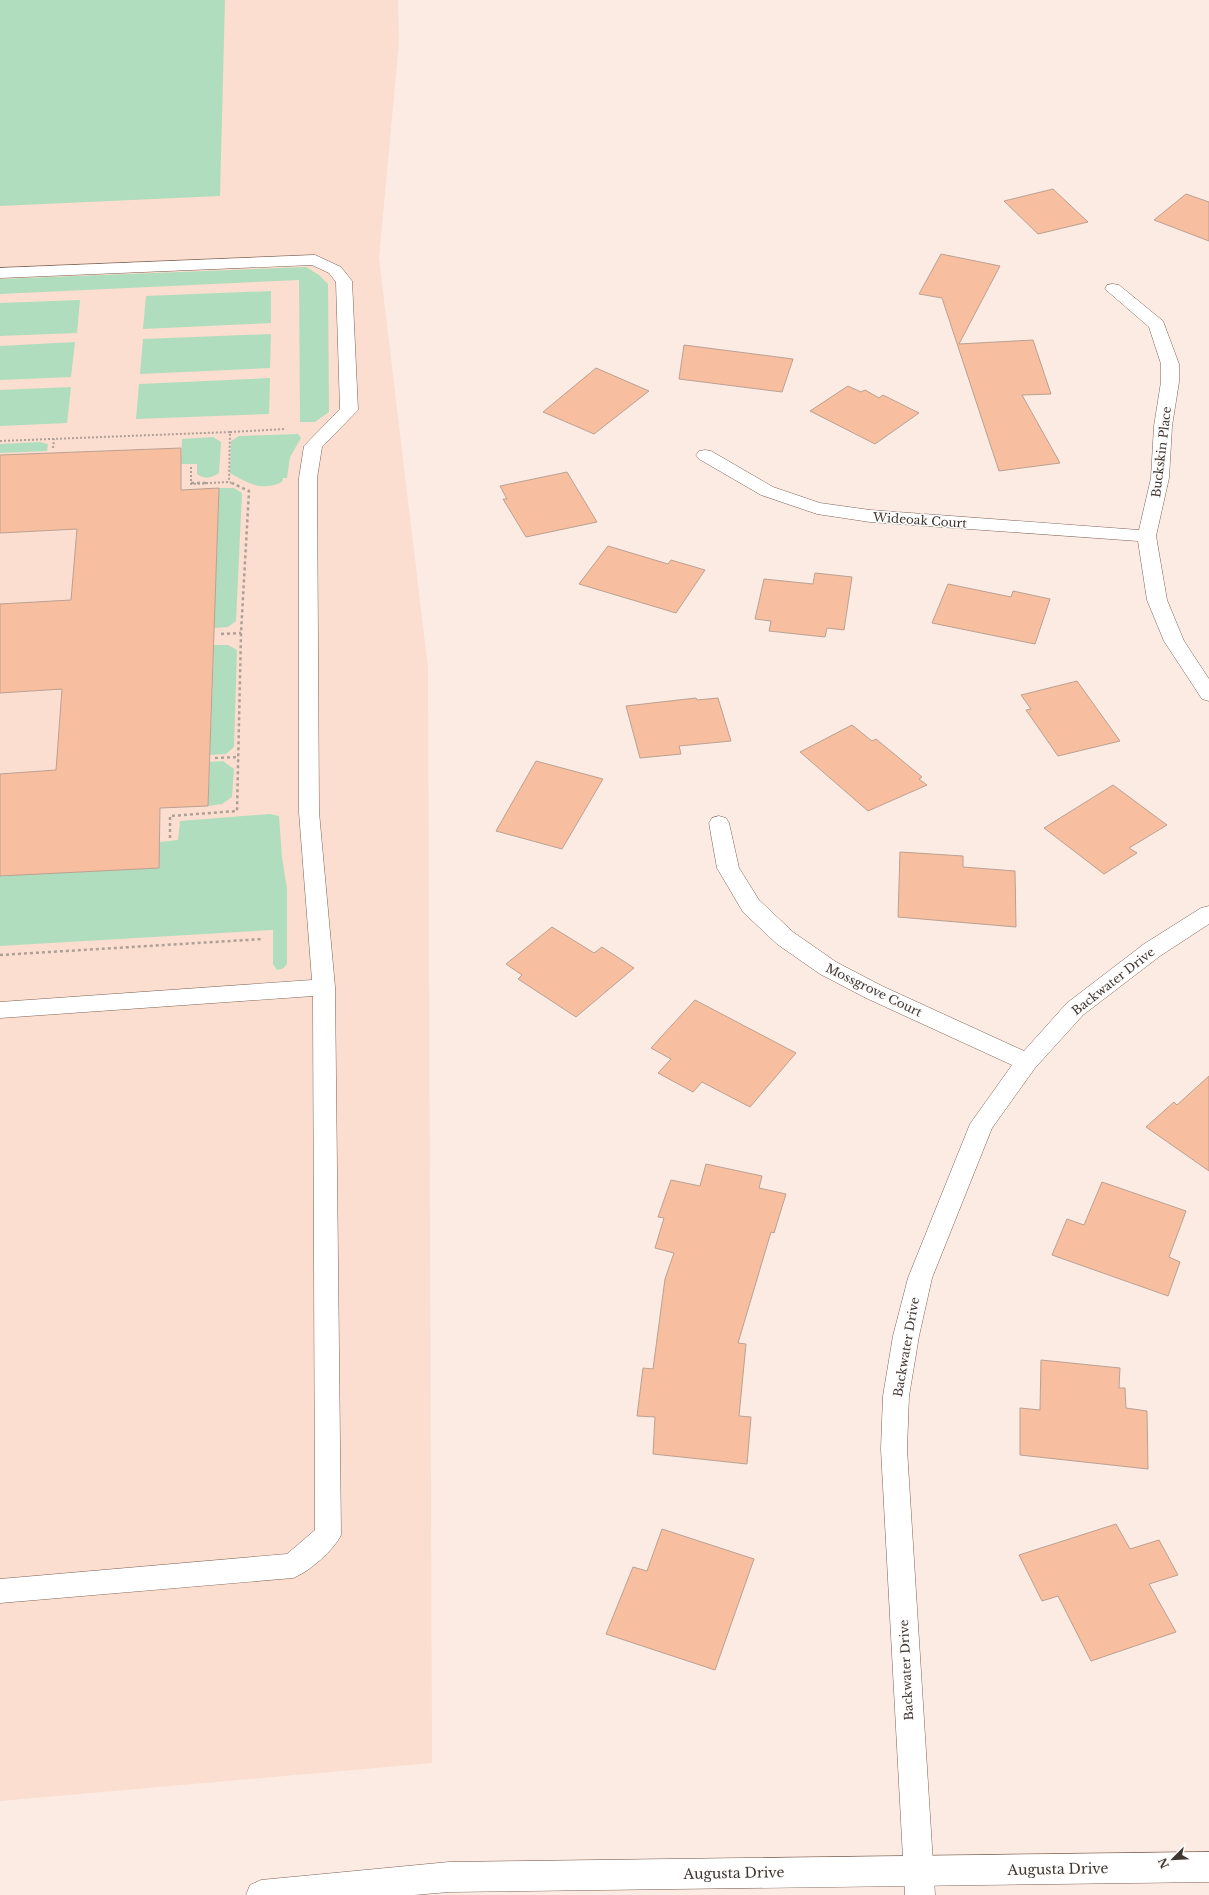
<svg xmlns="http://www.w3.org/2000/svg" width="1209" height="1895" viewBox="0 0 1209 1895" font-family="'Libre Baskerville',serif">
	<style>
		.built { fill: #fbdecf }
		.green { fill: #b0ddbd }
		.building { fill: #f7be9f; stroke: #bba193 }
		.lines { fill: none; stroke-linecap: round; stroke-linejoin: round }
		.lane-casing { stroke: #7c6457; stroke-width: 1 }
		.street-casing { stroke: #7c6457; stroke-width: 1 }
		.secondary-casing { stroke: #7c6457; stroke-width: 1 }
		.path-far1 { stroke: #aea098; stroke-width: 2; stroke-dasharray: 2 2; stroke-linecap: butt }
		.path { stroke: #aea098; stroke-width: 2.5; stroke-dasharray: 3 3; stroke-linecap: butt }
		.lane { fill: #fff; fill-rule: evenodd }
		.street { fill: #fff; fill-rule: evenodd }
		.secondary { fill: #fff; fill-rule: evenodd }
		.labels { text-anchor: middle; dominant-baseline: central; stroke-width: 3; stroke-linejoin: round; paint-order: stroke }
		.street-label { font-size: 12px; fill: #413731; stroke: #fcfcfc }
		.near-street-label { font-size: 14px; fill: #413731; stroke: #fcfcfc }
	</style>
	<rect width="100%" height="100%" fill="#fcebe2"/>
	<path class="built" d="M0 0H398L399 43 379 258 428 668 432 1763 0 1801Z"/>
	<path class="green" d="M0 0H225L220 196 0 206Z
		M306 267 319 275 328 284 329 412 315 422H300L299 280 0 294V279Z
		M271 291V323L143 329 146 296Z
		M80 300 77 333 0 336V303Z
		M271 334 270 368 140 374 143 339Z
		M75 342 71 377 0 380V346Z
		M270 378 269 414 136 419 139 384Z
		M71 387 67 423 0 426V390Z
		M298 434 301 438 290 457 287 478H283L282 482C261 492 248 483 230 473L231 441 239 436Z
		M213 437 221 442 219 473C210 478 206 480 197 474V464H181L182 439Z
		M40 442 48 444 47 451 0 453V444Z
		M219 488H234L242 493 236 621 228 627 214 628Z
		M214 645H228L237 650 234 747 226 754 210 755Z
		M223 761 234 769 232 797 222 804 208 806 210 762Z
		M270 814 279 816 282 857 287 889V963C285 968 282 969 277 970L273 964V930L0 946V876L159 868 160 842 178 840 180 821Z"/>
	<path class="building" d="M1053 189 1088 222 1038 234 1004 201Z
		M1186 194 1209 202V241L1154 220Z
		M941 254 1000 266 959 344 1033 340 1051 394 1022 395 1060 463 999 471 942 298 919 294Z
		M684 345 793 359 782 392 679 379Z
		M596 368 649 391 594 434 543 412Z
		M848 386 861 392 865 390 879 398 883 395 919 413 875 444 810 411Z
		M181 448V490L219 488 208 806 160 808 159 868 0 876V774L56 770 62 689 0 693V604L71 600 77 529 0 533V455Z
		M567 472 597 522 526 537 503 499H507L500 486Z
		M608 546 668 564 671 560 705 570 676 613 579 584Z
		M815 573 852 577 844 630 827 628 825 637 769 631 771 621 755 619 764 579 813 584Z
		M948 584 1011 597 1013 591 1050 599 1035 644 932 623Z
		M1077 681 1120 741 1058 756 1026 710 1031 709 1021 695Z
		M696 698 697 700 718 698 731 741 679 746 681 754 640 758 626 706Z
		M852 725 872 741 876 739 922 777 919 779 927 785 868 811 800 752Z
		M536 761 603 779 562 849 496 831Z
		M1113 785 1167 825 1129 848 1137 853 1104 874 1044 828Z
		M900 852 963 856V867L1015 871 1016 927 898 917Z
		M552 927 594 953 602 947 634 968 576 1017 518 979 522 975 506 964Z
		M695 1000 796 1053 750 1107 702 1082 693 1092 658 1073 671 1059 651 1048Z
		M1209 1076V1171L1146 1127 1174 1102 1177 1105Z
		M706 1164 762 1176 759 1188 786 1194 774 1233 771 1232 738 1343 746 1344 739 1416 751 1417 747 1464 653 1454 655 1417 637 1416 643 1368 653 1369 665 1279 674 1253 655 1248 664 1218 658 1217 671 1180 700 1186Z
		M1102 1182 1186 1211 1169 1257 1180 1262 1168 1296 1052 1255 1067 1219 1084 1225Z
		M1041 1360 1120 1368 1119 1388H1125L1126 1408 1147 1411 1148 1469 1020 1455V1408L1040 1410Z
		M1116 1524 1130 1549 1159 1540 1178 1575 1149 1584 1176 1632 1091 1661 1058 1596 1042 1601 1019 1555Z
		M662 1529 754 1559 715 1670 606 1634 633 1567 647 1571Z"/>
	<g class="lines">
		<defs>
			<path id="lane" d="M315 255 341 267 352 281 358 410 322 447 317 478 319 812 335 987 341 1535C334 1550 309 1572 293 1578L0 1603V1579L287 1554 315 1530 313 996 0 1018V1002L312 980 299 812V478L304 446 340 409 336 282 329 273 312 265 0 278V268Z"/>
			<path id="street" d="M1113 284 1119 285 1163 321 1179 364V382L1172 426 1169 478 1156 536 1167 600 1184 641 1209 679V701L1202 699 1164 641 1147 600 1138 541 870 522 817 514 761 495 699 459 696 455 699 451 705 450 711 451 773 487 820 503 870 510 1139 530 1151 478 1154 426 1161 382V364L1149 327 1105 289 1107 285Z
				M719 816 726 818 729 823 739 868 759 900 793 932 836 962 882 986 1024 1051 1067 1003 1144 944 1201 908 1209 906V924L1160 956 1083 1015 1035 1068 992 1128 932 1278 919 1336 909 1396 907 1449 935 1895H905L881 1449 883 1396 893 1336 908 1278 970 1124 1012 1065 866 998 820 974 777 944 743 912 717 868 709 823 712 818Z"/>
			<path id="secondary" d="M1209 1852V1882L449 1892 414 1895H246L250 1885 261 1880 449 1862Z"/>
		</defs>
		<use href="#lane" class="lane-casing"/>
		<use href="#street" class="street-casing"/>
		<use href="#secondary" class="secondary-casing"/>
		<path class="path-far1" d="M230 432 286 429
			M0 441 230 432 229 482
			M53 448 54 439
			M191 467V484L229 482 234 484"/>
		<path class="path" d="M191 483H207
			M221 634 241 633
			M215 758 239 757
			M170 838V816L237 811 241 633 249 491 232 483
			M0 955 263 939"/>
		<use href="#lane" class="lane"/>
		<use href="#street" class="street"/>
		<use href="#secondary" class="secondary"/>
	</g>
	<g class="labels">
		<g class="street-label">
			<text transform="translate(1161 452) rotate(-83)">Buckskin Place</text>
			<text transform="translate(920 520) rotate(4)">Wideoak Court</text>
			<text transform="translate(1113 981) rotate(-38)">Backwater Drive</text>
			<text transform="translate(874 990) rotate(26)">Mossgrove Court</text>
			<text transform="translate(906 1347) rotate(-80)">Backwater Drive</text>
			<text transform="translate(906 1670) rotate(-93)">Backwater Drive</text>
		</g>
		<g class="near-street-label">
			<text transform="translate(1058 1869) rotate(-1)">Augusta Drive</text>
			<text transform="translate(734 1873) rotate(-1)">Augusta Drive</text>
		</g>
	</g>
	<g transform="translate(1173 1859) rotate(246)" stroke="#fcfcfc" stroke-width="3" paint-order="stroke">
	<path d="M0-3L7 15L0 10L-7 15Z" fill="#413731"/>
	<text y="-6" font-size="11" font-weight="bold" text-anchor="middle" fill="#413731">N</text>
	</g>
</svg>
